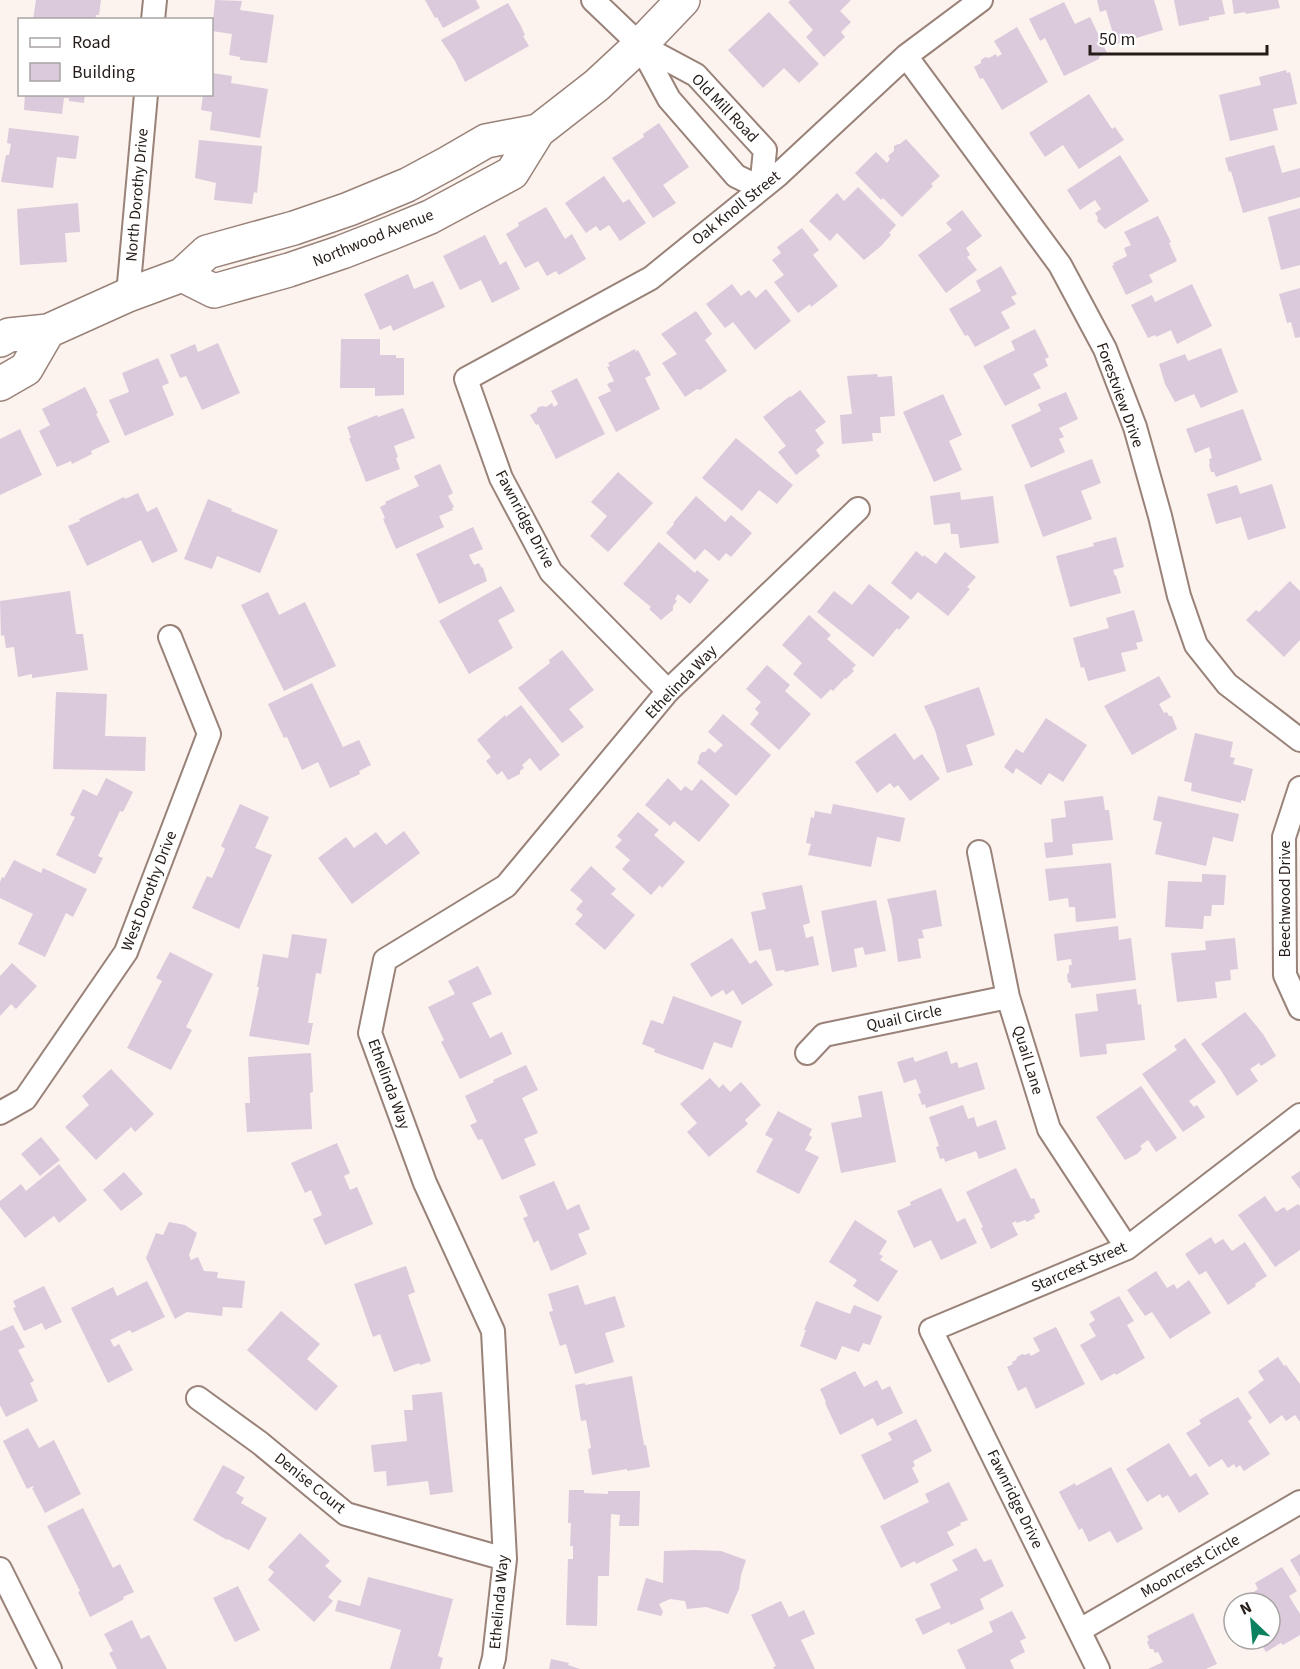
<svg xmlns="http://www.w3.org/2000/svg" width="1300" height="1669" viewBox="0 0 1300 1669" font-family="'Source Sans 3',sans-serif">
	<style>
		.building { fill: #dbcadc }
		.lines { fill: none; stroke-linecap: round; stroke-linejoin: round }
		.street-casing { stroke: #998278; stroke-width: 26 }
		.secondary-casing { stroke: #998278; stroke-width: 36 }
		.street { stroke: #fff; stroke-width: 22 }
		.secondary { stroke: #fff; stroke-width: 33 }
		.labels { text-anchor: middle; dominant-baseline: central; stroke-width: 5; stroke-linejoin: round; paint-order: stroke }
		.street-label { font-size: 16px; fill: #251c18; stroke: #fff }
	</style>
	<rect width="100%" height="100%" fill="#fcf2ee"/>
	<path class="building" d="M36 0H101L99 15H96L95 20H33Z
		M215 0 242 1 240 10 274 15 267 63 240 60V57L229 55 232 34 212 31Z
		M425 0H476L480 8 443 28 437 17 435 18Z
		M791 0H851L840 11 851 22 841 32 845 37 824 57 806 37 813 30 788 2Z
		M1097 0H1154L1163 30 1116 44 1106 10 1100 12Z
		M1174 0H1222L1225 14 1209 17V20L1179 26Z
		M1232 0H1278L1280 8 1246 14 1245 12 1234 14Z
		M1064 2 1075 24 1090 17 1107 53 1099 57V59L1064 76 1045 38 1040 41 1029 19Z
		M508 3 521 26 525 35 523 36 529 46 465 82 455 61 441 40Z
		M769 12 819 64 799 83 784 68 763 88 728 50Z
		M1017 27 1048 82 1002 110 983 78 980 79 974 67 981 63V60L985 57 989 58 996 54 997 57 1002 54 994 41Z
		M1286 70 1287 73 1290 72 1297 104 1273 109 1278 130 1230 141 1219 95 1261 85 1259 77Z
		M212 73 232 76 231 83 268 89 260 138 210 130 212 112 201 110 203 94H212Z
		M25 94H85L84 103 69 101V98H64L62 114 24 110Z
		M1089 94 1112 129 1115 127 1124 140 1079 169 1063 145 1045 157 1029 133Z
		M659 123 689 167 663 185 676 203 653 218 612 158 644 137 643 134Z
		M9 128 79 136 76 159 57 157 53 188 1 182 6 155H9L11 144 7 143Z
		M906 139 940 176 931 184 933 186 902 217 883 198 881 200 855 173 876 152 887 163 890 159 888 156 894 151V146L898 144H900Z
		M199 140 262 146 257 193 254 192 252 204 214 200 216 183 195 178Z
		M1274 145 1282 173 1300 168V197L1243 213 1231 171 1229 172 1225 158Z
		M1120 155 1149 201 1105 229 1097 221 1098 218 1095 213 1101 209 1095 200 1080 210 1067 190Z
		M604 176 623 203 629 199 646 223 620 241 609 225 600 231 596 226 586 233 565 203Z
		M858 187 896 225 889 233 891 235 880 247 864 260 837 233 830 241 809 221 837 193 844 201Z
		M78 203 80 232 65 233 67 262 20 265 17 209Z
		M546 207 565 239 572 234 586 259 559 275 556 271 547 276 538 261 525 268 506 234 519 226 518 223Z
		M1300 208V265L1281 270 1268 217Z
		M962 210 982 236 966 248 970 255 967 257 977 270 946 293 918 255 952 230 946 223Z
		M1158 216 1171 242 1169 243 1177 261 1149 275 1153 282 1126 295 1112 266 1114 265 1113 263 1127 256 1124 248 1131 245 1124 232Z
		M802 228 819 250 813 255 838 286 811 307 810 304 798 313 774 282 784 275 772 260 781 253 777 247Z
		M485 235 500 265 506 261 520 289 492 303 481 280 460 290 443 256Z
		M1001 266 1017 294 1011 297 1016 304 1001 312 1010 328 975 347 968 335 965 336 949 309 981 291 976 281Z
		M408 274 414 289 433 281 445 307 393 331 391 325 380 330 364 294Z
		M732 284 741 296 749 290 756 298 766 289 791 321 755 350 733 322 725 328 706 304Z
		M1192 284 1212 326 1177 344 1171 330 1156 337 1155 335 1148 338 1131 305 1152 295 1155 302Z
		M1300 288V337L1295 338 1291 322 1287 323 1279 294Z
		M696 311 712 334 705 340 727 371 700 390 697 389 685 397 662 363 677 354 661 334Z
		M1035 329 1049 357 1045 359 1048 366 1033 374 1041 388 1005 406 983 366 1015 350 1011 341Z
		M341 339H380V355H396V358H404V395L375 396V388H340Z
		M218 343 240 393 202 410 186 376 180 378 170 355 195 344 198 352Z
		M1221 348 1238 392 1201 408 1194 394 1175 402 1165 384 1159 364 1185 354 1188 361Z
		M635 349 636 352 638 350 651 375 645 378 660 409 616 432 598 397 611 391 607 384 614 381 607 367 610 366 608 363Z
		M158 358 169 383 162 386 174 415 125 436 109 400 129 392 122 373Z
		M877 374 878 377 892 376 895 416 880 417 881 433H872L873 441 842 444 840 415 852 414 847 376Z
		M577 378 605 434 556 459 538 424 536 425 530 415 537 411V408L542 406 546 407 552 403 554 407 558 404 551 391Z
		M85 387 98 413 96 414 110 442 91 451 92 454 72 464 71 461 57 467 39 431 50 425 42 409Z
		M800 390 826 422 815 430 824 443 816 450 820 456 796 475 778 452 786 446 763 417 790 396 791 397Z
		M1066 392 1078 419 1059 428 1064 437 1059 439 1065 452 1031 468 1011 425 1041 411 1038 404Z
		M943 394 962 435 949 441 962 470 934 482 903 412Z
		M403 408 415 438 394 446 398 457 396 458 400 469 366 482 349 438H351L347 427 377 415 378 417Z
		M1243 409 1262 460 1216 477 1214 472H1211L1209 465 1210 463 1209 459 1212 458 1209 447 1195 453 1186 429Z
		M20 429 42 475 0 495V439Z
		M736 438 793 485 777 504 759 490 742 511 702 478Z
		M1092 459 1101 483 1081 491 1092 519 1043 537 1024 485Z
		M440 464 453 493 448 496 454 507 452 508 453 510 439 516 444 527 396 549 383 519 385 518 380 507 386 504 385 502 419 486 414 476Z
		M618 472 653 503 608 552 590 536 607 516 591 502Z
		M1272 484 1286 528 1248 540 1241 517 1216 524 1207 494 1237 485 1240 494Z
		M960 492 961 500 993 496 999 543 960 548 958 534H951L950 523 934 525 930 496Z
		M138 493 147 512 157 507 178 551 152 563 141 540 87 566 68 526 80 521 79 519 124 497 125 499Z
		M696 496 725 522 731 515 752 533 731 557 726 553 719 561 705 549 695 560 666 533 674 524 673 523Z
		M208 499 232 509 231 511 278 530 260 573 217 556 212 569 184 559Z
		M473 527 483 549 469 555 474 565 479 563 481 567 483 568 487 581 439 604 416 554Z
		M1116 537 1124 567 1113 570 1115 576 1116 575 1121 593 1070 607 1056 556 1094 546 1093 543Z
		M659 542 695 573 697 570 709 580 690 604 678 594 675 599 677 601 673 606V610L661 620 649 609 651 607 623 584Z
		M916 551 923 557 924 555 936 564 945 552 976 577 967 587 970 589 948 616 918 592 911 600 891 583Z
		M1290 581 1300 591V640L1284 657 1246 620 1256 610 1259 612Z
		M869 584 910 617 899 630 897 628 873 657 817 612 834 591 852 605Z
		M501 586 515 611 498 620 513 648 469 674 439 621Z
		M70 591 76 634H83L88 670 32 678V674L18 677 14 647 6 648 4 635 1 636 0 601Z
		M268 592 279 615 305 602 336 666 284 691 241 605Z
		M1134 610 1143 641 1136 643 1138 649 1121 653 1126 671 1088 681 1084 667 1081 668 1073 638 1109 628 1106 618Z
		M809 615 831 635 827 639 856 665 852 669 854 671 846 679 845 678 833 691 831 689 821 699 793 674 802 663 782 645Z
		M562 650 594 690 569 709 584 727 562 743 518 688 550 663 549 660Z
		M767 665 790 685 785 691 811 714 779 750 750 724 759 713 755 709 761 702 746 689Z
		M1159 676 1171 697 1159 704 1164 713 1167 712 1169 716H1172L1177 729 1132 755 1104 706Z
		M312 683 343 747 359 740 371 765 359 771 360 774 330 788 318 762 302 770 287 737 284 738 268 704Z
		M979 687 995 735 966 745 973 765 947 773 935 730 924 706Z
		M56 692 107 694 105 736 146 737 145 771 53 769Z
		M521 705 560 755 540 771 530 758 522 765 524 768 520 771V774L508 780 502 771 497 775 486 761 491 757 477 740 505 715 506 717Z
		M723 714 771 755 736 796 697 763 699 759V756L702 752H705L709 748 715 753 723 745 708 732Z
		M1046 718 1087 745 1063 782 1049 773 1041 785 1016 768 1013 774 1004 767 1016 749 1023 753Z
		M895 733 914 760 922 754 940 779 910 801 898 785 894 788 890 783 877 793 855 762Z
		M1195 733 1233 742 1230 757 1235 758 1233 764 1253 769 1245 801 1241 800V803L1191 791 1192 783 1184 781Z
		M106 778 133 792 123 812 120 811 98 856 103 858 95 874 56 855 75 817 70 815 83 789 97 796Z
		M668 778 681 791 685 786 692 791 701 779 730 805 699 842 674 821 670 826 645 805Z
		M1103 796 1105 810H1109L1113 840 1072 844 1073 855 1046 858 1044 843 1053 842 1051 819 1066 817 1064 801Z
		M1158 796 1239 814 1233 842 1213 837 1206 866 1155 854 1162 822 1153 820Z
		M240 804 269 817 255 848 272 855 239 929 192 908 207 876 212 878 225 849 221 846Z
		M833 804 905 818 900 842 877 837 871 867 808 855 811 844 806 843 811 817 814 818 815 811 831 814Z
		M638 812 659 830 654 835 685 862 662 888 660 885 651 895 622 869 630 860 615 847 622 840 617 836Z
		M404 831 420 853 352 904 318 858 346 837 354 848 376 832 386 845Z
		M14 860 41 873 43 868 87 889 73 917 66 913 45 957 18 944 33 914 0 898V882L2 877 4 878Z
		M1111 863 1116 918 1076 922 1075 907H1069L1068 898 1049 901 1045 869Z
		M591 866 616 889 611 894 635 915 605 950 575 924 583 915 576 909 583 901 570 890Z
		M1202 874 1226 875 1224 905H1212L1211 916H1204L1203 929 1165 927 1168 881 1202 882Z
		M802 885 810 923 803 925 806 938 813 936 819 965 785 972 784 970 776 971 771 949 759 951 751 912 766 909 762 893Z
		M936 890 942 926 922 930 924 938 918 939 921 958 898 962 892 917 887 899Z
		M876 900 886 951 865 955 863 947 854 949 857 967 832 972 821 911Z
		M1118 926 1119 940 1131 938 1136 980 1071 988V984L1068 982 1067 975 1069 972V965H1072L1071 959 1057 961 1054 934Z
		M292 934 327 939 321 974 316 973 308 1023H313L309 1045 249 1036 259 987H257L263 954 288 958Z
		M732 938 750 964 756 960 773 985 742 1005 733 990 726 995 723 990 711 997 690 964Z
		M1235 938 1238 969 1230 970 1231 980 1215 982 1217 998 1177 1002 1171 953 1206 950 1205 941Z
		M170 952 213 974 186 1027 192 1030 171 1070 127 1048 162 981 156 978Z
		M12 963 37 986 16 1009 11 1004 0 1016V976Z
		M478 966 492 994 472 1003 490 1038 502 1032 512 1054 460 1079 441 1042 444 1040 428 1007 455 994 448 981Z
		M1136 989 1138 1005 1141 1004 1145 1040 1106 1044 1107 1054 1080 1057 1075 1014 1098 1011 1096 994Z
		M673 996 742 1021 732 1048 714 1042 703 1070 654 1052 655 1049 642 1044 651 1020 663 1024Z
		M1245 1012 1263 1034 1276 1056 1261 1066 1259 1063 1250 1069 1258 1081 1237 1096 1220 1069 1201 1044Z
		M1185 1038 1216 1082 1189 1101 1194 1107 1197 1105 1205 1117 1183 1132 1142 1074 1177 1050 1174 1046Z
		M947 1051 951 1064 957 1062 959 1068 977 1062 985 1089 926 1108 925 1104 922 1105 918 1094 921 1093 916 1079 904 1083 897 1062 913 1057 915 1062Z
		M311 1053 313 1092 310 1093 312 1129 247 1132 245 1103H250L248 1057Z
		M526 1065 538 1090 522 1098 538 1133 524 1139 536 1165 502 1180 482 1139 478 1140 470 1125 477 1122 465 1096 494 1082 493 1080Z
		M111 1069 154 1114 135 1132 131 1127 96 1160 65 1127 89 1105 82 1096Z
		M710 1078 719 1088 723 1084 730 1092 741 1082 761 1105 745 1120 748 1124 709 1157 687 1132 697 1123 680 1104Z
		M1141 1086 1177 1138 1156 1152 1148 1140 1140 1146 1142 1149 1137 1154 1125 1160 1096 1117Z
		M882 1091 896 1162 841 1173 831 1123 862 1117 858 1096Z
		M963 1105 968 1119 974 1117 977 1127 996 1120 1006 1149 979 1159 976 1151 945 1162 944 1158 940 1159 936 1147 939 1146 929 1117Z
		M778 1111 812 1129 809 1135 812 1137 805 1150 819 1157 799 1194 756 1172 773 1139 765 1135Z
		M41 1137 60 1160 40 1176 21 1154Z
		M337 1143 350 1173 344 1176 350 1190 357 1187 373 1224 325 1245 313 1219 322 1215 311 1190 305 1193 291 1163Z
		M59 1164 87 1200 59 1223 54 1216 25 1238 0 1207V1201L21 1184 26 1191Z
		M1016 1168 1031 1199 1034 1198 1040 1212 1034 1215 1035 1218 1027 1222 1025 1220 1017 1223 1016 1221 1012 1223 1018 1235 991 1249 981 1228 983 1227 966 1192Z
		M1300 1171V1189L1291 1177Z
		M124 1172 143 1194 121 1211 103 1190Z
		M554 1181 567 1210 579 1204 590 1229 578 1234 587 1254 551 1271 538 1240 534 1243 523 1218 528 1216 519 1196Z
		M941 1188 957 1222 965 1218 977 1243 941 1260 931 1240 914 1248 897 1211 911 1205 910 1202Z
		M1265 1196 1276 1212 1284 1207 1287 1211 1298 1204 1300 1206V1250L1275 1267 1238 1215Z
		M855 1220 887 1241 879 1254 883 1256 880 1260 898 1271 878 1302 853 1286 857 1280 829 1262Z
		M169 1222 185 1225 197 1233 189 1255 191 1260 198 1257 204 1271 218 1272 217 1278 245 1281 242 1308 223 1307 222 1316 187 1312 175 1319 146 1258 156 1233 163 1235Z
		M1211 1237 1215 1244 1223 1239 1232 1251 1245 1242 1267 1276 1255 1284 1256 1286 1228 1305 1206 1271 1199 1275 1185 1254Z
		M406 1266 415 1292 408 1295 431 1361 420 1365 419 1363 394 1372 380 1334 373 1337 354 1284Z
		M1156 1271 1167 1288 1174 1284 1177 1289 1189 1280 1211 1313 1170 1339 1152 1312 1145 1316 1127 1290Z
		M147 1281 165 1317 132 1333 130 1330 110 1340 114 1347 119 1344 133 1370 108 1383 71 1308 113 1287 117 1296Z
		M578 1285 585 1305 615 1296 625 1327 605 1333 614 1362 575 1374 566 1344 560 1346 549 1312 553 1311 548 1294Z
		M44 1286 62 1322 45 1330 42 1323 24 1331 13 1308 16 1307 13 1301Z
		M1119 1296 1134 1321 1127 1325 1145 1358 1116 1375 1115 1373 1101 1381 1080 1345 1096 1336 1089 1324 1095 1320 1090 1312Z
		M816 1301 850 1314 854 1305 882 1316 870 1345 863 1343 859 1352 842 1346 836 1360 800 1346 806 1330H804Z
		M281 1311 320 1344 307 1359 338 1386 316 1411 247 1350Z
		M13 1325 25 1347 18 1350 34 1381 30 1383 38 1401 6 1417 0 1405V1331Z
		M1056 1327 1085 1384 1036 1409 1026 1387 1018 1391 1007 1367 1013 1364 1012 1362 1016 1360 1017 1357 1022 1354 1025 1355 1029 1353 1031 1356 1040 1351 1033 1338Z
		M1278 1357 1284 1366 1286 1365 1300 1384V1422L1295 1415 1286 1421 1282 1415 1270 1424 1248 1392 1264 1380 1258 1371Z
		M855 1371 864 1387 877 1380 882 1390 890 1386 903 1413 877 1426 873 1418 840 1435 825 1403 826 1402 820 1389Z
		M632 1376 644 1445H646L650 1467 627 1471V1469L592 1475 588 1449 591 1448 586 1420 581 1421 575 1385 585 1383V1385Z
		M442 1392 453 1492 430 1495 428 1481 387 1486 386 1471 374 1472 371 1445 407 1441 404 1410H413L412 1395Z
		M1238 1397 1252 1418 1248 1421 1270 1454 1244 1471 1240 1465 1236 1468 1234 1464 1228 1468 1222 1459 1209 1467 1186 1433 1201 1424 1199 1420Z
		M916 1419 932 1451 913 1461 915 1466 912 1468 919 1482 884 1500 861 1455 892 1440 888 1433Z
		M28 1428 39 1448 54 1440 81 1494 45 1513 32 1488 34 1487 33 1486 27 1489 3 1441Z
		M1169 1443 1190 1477 1196 1473 1209 1494 1179 1513 1168 1495 1162 1498 1160 1494 1147 1502 1126 1469Z
		M223 1465 245 1477 236 1493 244 1498 241 1503 267 1518 249 1550 228 1539 227 1540 193 1520Z
		M1111 1467 1143 1529 1117 1543 1110 1531 1089 1542 1082 1528 1079 1530 1059 1492 1075 1483 1076 1486Z
		M949 1482 968 1520 960 1523 961 1525 947 1532 954 1545 916 1564 915 1561 901 1568 880 1526 929 1502 925 1494Z
		M569 1490H584V1493L608 1494V1491H640L639 1526H619L620 1515 611 1514 609 1576H598L597 1626 566 1625 568 1559H573V1546H570L571 1523H568Z
		M83 1508 113 1568 120 1564 134 1592 123 1597 124 1599 117 1603 90 1617 78 1592 80 1591 47 1526Z
		M300 1533 330 1561 325 1566 342 1581 328 1597 333 1601 314 1622 268 1580 274 1572 268 1567Z
		M976 1548 984 1562 991 1559 1004 1586 980 1599 984 1609 951 1625 949 1622 923 1635 915 1619 941 1608 930 1584 958 1570 952 1560Z
		M695 1550 721 1551 746 1560 741 1575 739 1589 728 1614 706 1607 687 1609 685 1601 670 1599 659 1604 663 1612 661 1616 637 1610 646 1578 663 1583 664 1551Z
		M1300 1554V1577L1290 1560Z
		M1282 1567 1297 1591 1289 1596 1300 1614V1635L1283 1645 1281 1643 1266 1652 1258 1639H1270V1603H1254L1249 1595 1258 1589 1255 1583Z
		M368 1577 453 1599 438 1656 443 1658 440 1669H390L401 1630 335 1611 338 1600 360 1606Z
		M238 1586 260 1630 235 1642 213 1598Z
		M781 1601 789 1617 804 1610 815 1634 801 1640 815 1669H774L773 1667 776 1666 751 1615Z
		M1012 1611 1026 1638 1020 1641 1025 1652 1010 1660 1014 1669H966L957 1650 993 1632 989 1622Z
		M1193 1613 1217 1664 1206 1669H1148L1163 1662 1158 1652 1155 1653 1153 1649H1150L1147 1642 1149 1640 1147 1636Z
		M132 1620 141 1639 149 1635 167 1669H117L109 1653 113 1651 104 1634Z
		M551 1659 569 1663 568 1665 580 1669H549Z"/>
	<g class="lines">
		<defs>
			<path id="street" d="M593 0 640 45 696 75 765 150 761 188 736 176 669 99 640 45
				M153 20 155 0
				M906 56 1060 265 1105 349 1135 427 1160 516 1179 596 1196 645 1227 684 1300 740
				M128 295 146 94
				M668 691 551 572 501 478 466 379 651 278 777 176 906 56 981 0
				M1300 788 1284 837 1285 975 1300 1008
				M979 852 1008 997 1049 1129 1127 1248
				M807 1053 824 1035 1008 997
				M0 1113 25 1099 126 952 209 734 170 637
				M198 1398 260 1443 346 1514 505 1559
				M0 1569 50 1669
				M1080 1630 1300 1502
				M491 1669 494 1658 505 1559 493 1331 425 1183 370 1033 385 960 506 886 668 691 858 509
				M1098 1669 931 1330 1127 1248 1300 1115"/>
			<path id="secondary" d="M182 275 214 291 289 270 342 252 391 233 430 217 512 173 538 131 597 85 640 45 683 0
				M0 340 9 335 48 331 128 295 182 275 207 252 294 228 349 209 407 185 448 163 486 141 538 131
				M0 384 26 369 48 331"/>
		</defs>
		<use href="#street" class="street-casing"/>
		<use href="#secondary" class="secondary-casing"/>
		<use href="#street" class="street"/>
		<use href="#secondary" class="secondary"/>
	</g>
	<g class="labels">
		<g class="street-label">
			<text transform="translate(725 108) rotate(46)">Old Mill Road</text>
			<text transform="translate(137 195) rotate(-85)">North Dorothy Drive</text>
			<text transform="translate(736 208) rotate(-39)">Oak Knoll Street</text>
			<text transform="translate(373 238) rotate(-22)">Northwood Avenue</text>
			<text transform="translate(1120 395) rotate(70)">Forestview Drive</text>
			<text transform="translate(525 519) rotate(62)">Fawnridge Drive</text>
			<text transform="translate(681 682) rotate(-46)">Ethelinda Way</text>
			<text transform="translate(149 891) rotate(-69)">West Dorothy Drive</text>
			<text transform="translate(1285 899) rotate(-90)">Beechwood Drive</text>
			<text transform="translate(904 1018) rotate(-12)">Quail Circle</text>
			<text transform="translate(1028 1060) rotate(73)">Quail Lane</text>
			<text transform="translate(389 1084) rotate(70)">Ethelinda Way</text>
			<text transform="translate(1079 1267) rotate(-24)">Starcrest Street</text>
			<text transform="translate(310 1483) rotate(39)">Denise Court</text>
			<text transform="translate(1015 1499) rotate(64)">Fawnridge Drive</text>
			<text transform="translate(1190 1566) rotate(-30)">Mooncrest Circle</text>
			<text transform="translate(499 1602) rotate(-85)">Ethelinda Way</text>
		</g>
	</g>
	<rect x="18" y="18" width="195" height="78" fill="#ffffff" stroke="#a8a4a3" stroke-width="1.5"/>
	<rect x="30" y="38" width="30" height="9" fill="#ffffff" stroke="#a8a4a3" stroke-width="1.5"/>
	<text x="72" y="48" font-size="18" fill="#251c18">Road</text>
	<rect x="30" y="63" width="30" height="18" fill="#dbcadc" stroke="#a8a4a3" stroke-width="1.5"/>
	<text x="72" y="78" font-size="18" fill="#251c18">Building</text>
	<g transform="translate(1252 1621) rotate(334)"><circle r="28" fill="#ffffff" stroke="#a8a4a3" stroke-width="1.5"/>
	<path d="M0-4.5L10 22L0 15L-10 22Z" fill="#0c815f"/>
	<text y="-9" font-size="16" font-weight="bold" text-anchor="middle" fill="#251c18">N</text>
	</g>
	<path d="M1090 45v9h177v-9" fill="none" stroke="#251c18" stroke-width="3"/>
	<text x="1099" y="45" font-size="18" fill="#251c18" stroke="#ffffff" stroke-width="4.5" paint-order="stroke">50 m</text>
</svg>
